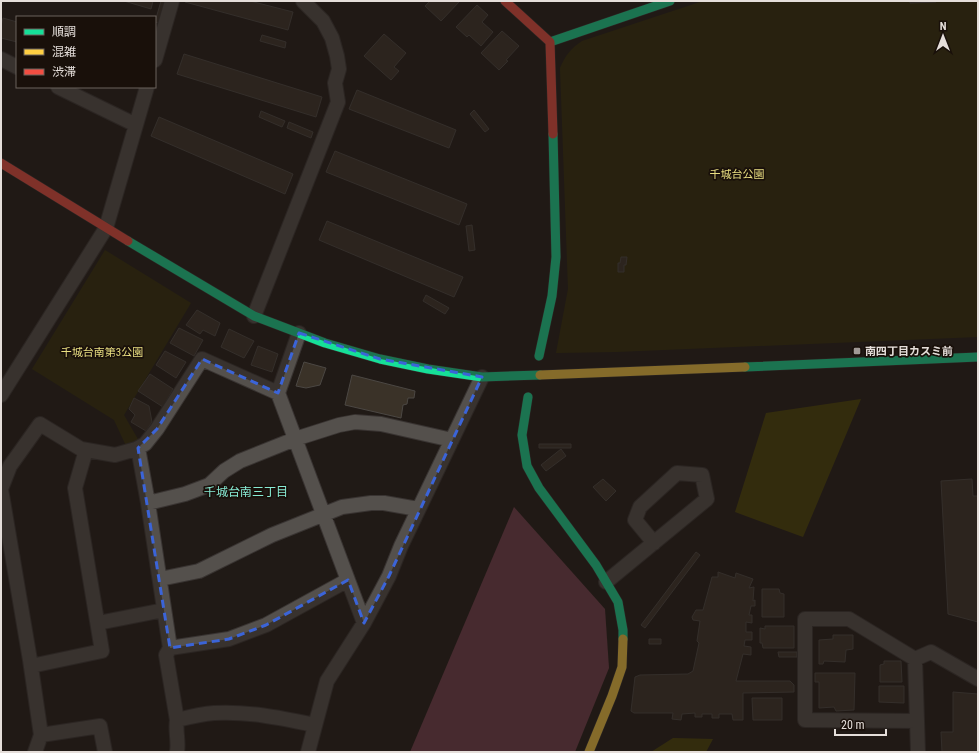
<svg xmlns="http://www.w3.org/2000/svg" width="979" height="753" viewBox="0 0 979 753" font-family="'Roboto Condensed','Noto Sans JP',sans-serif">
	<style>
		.green { fill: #312c07 }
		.forest { fill: #4b4403 }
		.water { fill: #763f4e }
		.building { fill: #3a3228; stroke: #4b4743 }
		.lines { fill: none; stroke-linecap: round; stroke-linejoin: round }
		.street-casing { stroke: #393432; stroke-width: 16 }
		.fast-casing { stroke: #393432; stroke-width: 10 }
		.slow-casing { stroke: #393432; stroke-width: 10 }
		.jam-casing { stroke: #393432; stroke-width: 10 }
		.street { stroke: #54504c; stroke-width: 14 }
		.fast { stroke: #16e098; stroke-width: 9 }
		.slow { stroke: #ffcf43; stroke-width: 9 }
		.jam { stroke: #f24e42; stroke-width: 9 }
		.marked { fill: none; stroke: #3b64d8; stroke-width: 3; stroke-dasharray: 8 5; stroke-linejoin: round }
		.poi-dot { fill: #a09995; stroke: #19100a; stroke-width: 1.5 }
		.labels { text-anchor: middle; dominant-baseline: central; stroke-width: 3.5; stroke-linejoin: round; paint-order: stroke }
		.park-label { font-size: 11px; fill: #eadf82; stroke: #19100a }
		.poi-label { font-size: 11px; font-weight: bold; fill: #e5deda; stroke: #19100a; text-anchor: start }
		.neighbourhood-label { font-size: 12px; fill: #87ead4; stroke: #19100a }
	</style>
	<rect width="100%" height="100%" fill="#201a16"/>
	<path class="green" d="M703 1H978V337L616 352 556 353 568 289 560 68C565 56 571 48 582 41Z
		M105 250 191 303 124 415 139 441 127 448 114 420 32 369Z"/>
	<path class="forest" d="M861 399 803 537 735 512 766 413Z
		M673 738 713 739 706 752H651Z"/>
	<path class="water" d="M514 507 605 609 609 668 575 752H410Z"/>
	<path class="building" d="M124 1H153L151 9Z
		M161 1H165L159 23 155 22Z
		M185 1H250L293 12 288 30 185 2Z
		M430 1H460L441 21 425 6Z
		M910 1H936V2L910 3Z
		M477 5 488 15 482 22 493 32 481 46 469 35 467 37 456 27Z
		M3 18 17 22V42L1 38V26Z
		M502 31 519 46 506 60 508 61 499 70 481 53Z
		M384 34 406 53 394 67 399 71 391 80 364 56Z
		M262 35 286 42 285 48 260 41Z
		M184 54 322 97 316 117 177 74Z
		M357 90 456 130 449 148 349 109Z
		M474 110 489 129 485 132 470 114Z
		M261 111 285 121 282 127 259 117Z
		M159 117 293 174 285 194 151 136Z
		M289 122 313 132 311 138 287 128Z
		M335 151 467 204 459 225 326 172Z
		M327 221 463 277 454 297 319 240Z
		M472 225 475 250 469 251 466 226Z
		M621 257H627L626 265H624V272H618V263H620Z
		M426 295 449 308 445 314 423 301Z
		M197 310 220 323 215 336 203 330 200 334 186 325Z
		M179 328 203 340 194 356 170 343Z
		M229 329 254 341 244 358 221 347Z
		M258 346 278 354 272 372 251 365Z
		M165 351 186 362 176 378 156 365Z
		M304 362 326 368 320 385 306 388 296 386Z
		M150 374 173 389 163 407 138 391Z
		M352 375 415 391 414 398H408L407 404 403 405 401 418 345 405Z
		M134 398 149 406 152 422 146 431 131 422 135 415 129 409Z
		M539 444H571V448H539Z
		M561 449 566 456 546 471 541 465Z
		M603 479 616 491 606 501 593 487Z
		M972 479 973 496H978V622L948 614 941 481Z
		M696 552 700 555 645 628 641 625Z
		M718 572 735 578 736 573 753 579 749 588 754 587 753 601 755 600V606H751L749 615H752V623L746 622V632H752V640H745L744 646 751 647V655L743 654 736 681H790L794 685V692L743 693V720H733L732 714H719V718H712V714H702V717H695V713L682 714 681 720 672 719 673 713H634L631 711 635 677 640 675 688 674 693 671 699 643 697 641 700 621 693 620 692 617 696 610H703L712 577H718Z
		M762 589H779L780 593 784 594V617H762Z
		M765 626H794V648H763L762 643H760V628L765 629Z
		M833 635H853V649L846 650 845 662 824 661 823 664H819V640L833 639Z
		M649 639H661V644H649Z
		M778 652H797V657H779Z
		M884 661H901L902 682H880V665L884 664Z
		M815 673H855L854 710 836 711 834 707 819 708V682H815Z
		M879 686H904V703L879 702Z
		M953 692 978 694V752H942L941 732H953Z
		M752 698H782V720H753Z"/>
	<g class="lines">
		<defs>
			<path id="street" d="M1 59 17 67
				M155 60 172 1
				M58 87 136 125
				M254 316 338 102 335 83 339 69 337 56 332 38 323 21 303 1
				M299 333 278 393 364 623
				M1 395 106 228 147 87
				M138 448 148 503 170 648 166 655 177 720C175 731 179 741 177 752
				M148 503 185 494 209 485 224 471 240 461 295 439 339 425 355 422 381 424 452 440
				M160 579 199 571 272 535 342 507 371 503H384L418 509
				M606 582 707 499 702 475 677 473 640 507 635 520 654 543
				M98 623 164 610
				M170 648 229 639 266 625 348 580
				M915 659 849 619H805V720L917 721
				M31 666 102 651 75 488 86 450
				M177 720C189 717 201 714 214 713 248 711 281 718 315 725
				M41 735 100 726 105 752
				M35 752 41 735 30 660 1 489 10 466 40 424 81 449 115 455 136 449 145 444 157 429 202 359 278 393
				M308 752 327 681 364 623 389 576 401 546 482 377
				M918 752 915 659 931 652 978 679"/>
			<path id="fast" d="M550 42 670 1
				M128 241 254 316 325 343 380 359 428 369 482 377 540 375
				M539 356 552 296 556 257 553 134
				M745 367 978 357
				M528 397 522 435 527 466 539 488 596 565 618 602 623 630V639"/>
			<path id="slow" d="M540 375 745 367
				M589 752 612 696 622 667 623 639"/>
			<path id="jam" d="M505 1 550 42 553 134
				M1 163 128 241"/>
		</defs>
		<use href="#street" class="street-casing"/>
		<use href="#fast" class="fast-casing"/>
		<use href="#slow" class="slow-casing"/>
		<use href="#jam" class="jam-casing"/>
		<use href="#street" class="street"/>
		<use href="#fast" class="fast"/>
		<use href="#slow" class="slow"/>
		<use href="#jam" class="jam"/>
	</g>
	<path d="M0 0H979V753H0ZM299 333 380 359 482 377 389 576 364 623 348 580 266 625 229 639 170 648 138 448 157 429 202 359 278 393Z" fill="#201a16" fill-opacity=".55" fill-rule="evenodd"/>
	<path class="marked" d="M299 333 380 359 482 377 389 576 364 623 348 580 266 625 229 639 170 648 138 448 157 429 202 359 278 393Z"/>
	<rect class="poi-dot" x="853" y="347" width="8" height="8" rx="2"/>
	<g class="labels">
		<g class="park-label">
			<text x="737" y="174">千城台公園</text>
			<text x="102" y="352">千城台南第3公園</text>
		</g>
		<g class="poi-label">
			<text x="865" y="351">南四丁目カスミ前</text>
		</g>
		<g class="neighbourhood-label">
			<text x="246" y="492">千城台南三丁目</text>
		</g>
	</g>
	<rect width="979" height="753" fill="none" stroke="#e5deda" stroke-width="4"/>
	<rect x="16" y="16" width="140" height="72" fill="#19100a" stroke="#6b625d"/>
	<rect x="24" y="29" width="20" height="6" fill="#16e098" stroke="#6b625d"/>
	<text x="52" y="36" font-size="12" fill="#e5deda">順調</text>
	<rect x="24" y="49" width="20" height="6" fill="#ffcf43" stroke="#6b625d"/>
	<text x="52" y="56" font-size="12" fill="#e5deda">混雑</text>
	<rect x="24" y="69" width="20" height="6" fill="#f24e42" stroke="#6b625d"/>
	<text x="52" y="76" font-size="12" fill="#e5deda">渋滞</text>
	<g transform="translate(943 36)" stroke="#19100a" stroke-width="3" paint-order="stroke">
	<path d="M0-3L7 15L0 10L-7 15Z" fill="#e5deda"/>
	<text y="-6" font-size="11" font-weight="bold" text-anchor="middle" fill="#e5deda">N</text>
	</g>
	<path d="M835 729v6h51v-6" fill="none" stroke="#e5deda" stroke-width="2"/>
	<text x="841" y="729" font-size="12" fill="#e5deda" stroke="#19100a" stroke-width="3" paint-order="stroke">20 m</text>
</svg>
